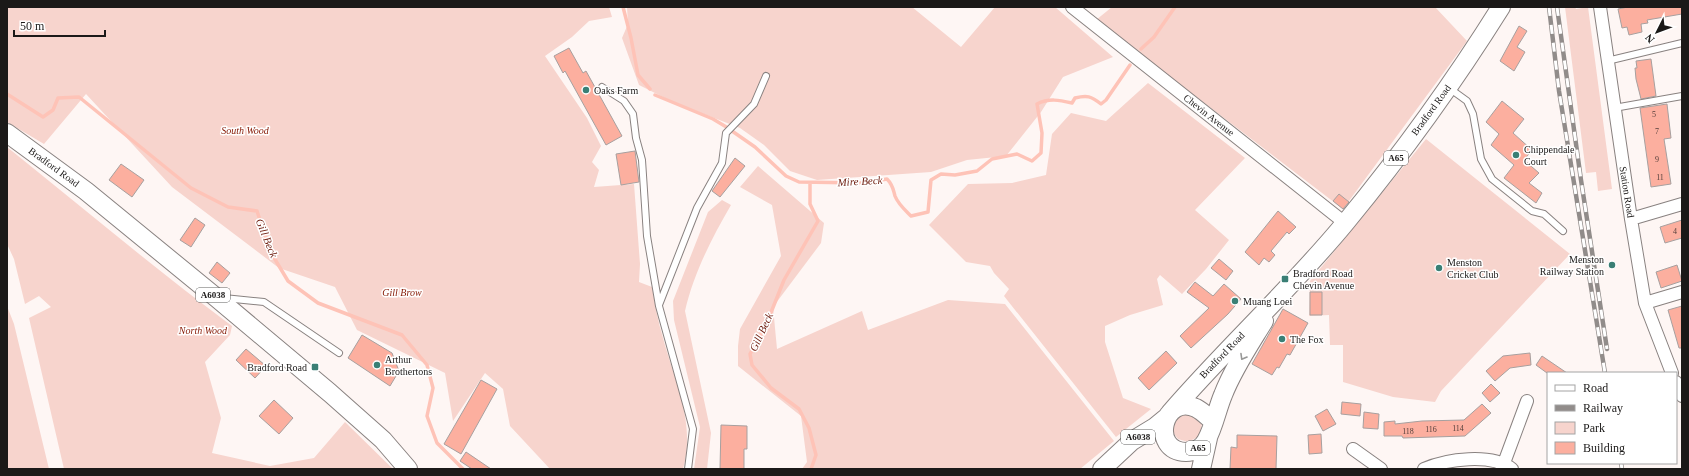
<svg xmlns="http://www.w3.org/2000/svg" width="1689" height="476" viewBox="0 0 1689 476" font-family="'Times New Roman',serif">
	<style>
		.green { fill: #f7d4cd }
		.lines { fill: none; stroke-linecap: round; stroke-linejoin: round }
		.stream { stroke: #fec3b7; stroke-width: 3.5 }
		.building { fill: #fcaf9f; stroke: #a7a09f }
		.service-casing { stroke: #898280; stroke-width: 8 }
		.minor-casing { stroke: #898280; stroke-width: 14 }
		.primary-casing { stroke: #898280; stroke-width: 20 }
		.service { stroke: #fff; stroke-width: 6 }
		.minor { stroke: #fff; stroke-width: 12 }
		.primary { stroke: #fff; stroke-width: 18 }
		.rail-casing { stroke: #918c8a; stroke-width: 4.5 }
		.rail { stroke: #fff; stroke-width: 3; stroke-dasharray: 9; stroke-linecap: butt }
		.oneway { stroke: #989897 }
		.poi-dot { fill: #3a7f75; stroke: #fff; stroke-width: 1.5 }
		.labels { text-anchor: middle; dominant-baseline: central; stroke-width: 3; stroke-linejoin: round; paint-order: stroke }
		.number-label { font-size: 8px; fill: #533e3a }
		.shield { fill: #fff; stroke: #5f5e5d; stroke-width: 1 }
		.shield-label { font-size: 9px; font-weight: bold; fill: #1b1918 }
		.poi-label { font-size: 10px; fill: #1b1918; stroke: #fff; text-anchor: start }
		.street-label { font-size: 10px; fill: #1b1918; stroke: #fff }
		.park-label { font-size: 10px; font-style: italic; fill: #861904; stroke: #fff }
		.water-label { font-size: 11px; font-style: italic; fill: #6e1c0e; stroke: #fff }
	</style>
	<rect width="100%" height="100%" fill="#fef6f4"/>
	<path class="green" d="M7 7H609L612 17 589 21 572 37 545 56 587 118 601 146 592 162 599 170 594 187 634 184 640 264 639 282 652 287C655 304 658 322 663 338 675 382 696 423 683 469H550L510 426 503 389 485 373 453 421 445 373 357 330 335 287 279 268 172 187 86 94 44 144 7 122Z
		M627 7H912L961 47 995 7H1055L1113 57 1063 77 1041 112 1006 156 967 160 931 172 817 180 790 171 764 145 740 128 673 102 639 85 622 38 628 24Z
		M1112 7H1435L1467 41 1343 209 1096 20Z
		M1565 7H1575L1576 9 1588 7 1612 189 1598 191 1596 172 1586 173Z
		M1148 83 1245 158 1195 210 1229 240 1206 269 1182 294 1160 275 1157 279 1163 305 1130 315 1105 326V342L1123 398 1151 409 1116 437 1004 296 1009 289 994 273 990 266 966 262 929 225 968 184 1012 183 1046 175 1052 134 1071 113 1106 121Z
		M1426 139 1570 254 1441 391 1435 402 1393 397 1343 382V345H1330L1329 315 1309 316 1310 281Z
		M7 147C82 207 155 269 232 326L230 335 205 362 221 418 212 453 270 466 314 458 345 422 393 469H64L29 318 51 307 39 296 25 304 14 259 7 244Z
		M758 166 824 223 821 243 773 307 777 349 862 311 868 330 948 300 1005 304 1114 441 1080 469H802L807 462 801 416 738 366V346L740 329 781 256 772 205 740 187Z
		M722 200 731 205C712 238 694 272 685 311L711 433 707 469H694L700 427 674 320 673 301 708 212Z
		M7 306 14 324 49 469H7Z
		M1187 411 1202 422 1201 433 1198 437 1188 442 1178 439 1172 431V420Z"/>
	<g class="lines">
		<path class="stream" d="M623 7 631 38 638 75 650 89
			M1141 49 1154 37 1175 7
			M7 94 43 117 53 110 58 98 79 97 191 188 228 207 257 211 270 251 288 281 318 303 402 335 427 365 433 388 427 416 437 443 463 469
			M655 95 713 119 728 128
			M732 131 755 147 786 176 799 182 863 183 887 179C893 185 893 189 895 196 898 204 905 210 911 216L928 212 931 180 941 174 955 175 977 171 992 159 1017 154 1032 161 1041 153 1042 133 1037 104C1049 98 1059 100 1072 103L1075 98C1087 95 1091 96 1101 104L1106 100 1130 65
			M810 183V204L818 221 784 280 766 325 750 354 752 365 771 388 799 409 809 428 816 455 811 469"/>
	</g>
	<path class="building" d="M1628 7H1682V14L1647 20 1648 23 1641 24 1642 32 1629 35 1627 27 1622 28 1618 9Z
		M1519 26 1527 31 1517 47 1525 52 1514 71 1500 61Z
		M569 48 583 73 586 71 622 136 606 145 565 71 563 73 554 56Z
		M1651 59 1656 96 1641 99 1636 79 1635 68H1637L1636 61Z
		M1502 101 1524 119 1513 133 1532 150 1524 160 1539 173 1529 183 1542 193 1536 203 1504 178 1514 165 1491 145 1499 134 1486 122Z
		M1667 104 1671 138 1664 139 1671 184 1651 187 1640 108Z
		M635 151 639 182 621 185 616 154Z
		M735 158 745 166 720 197 712 191Z
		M121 164 144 180 132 197 109 180Z
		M1339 194 1349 202 1343 209 1333 201Z
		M1278 211 1296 227 1289 234 1287 232 1271 251 1275 255 1269 262 1264 258 1259 265 1245 252Z
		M195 218 205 225 191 247 180 240Z
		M1682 220V238L1665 243 1660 227Z
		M1219 259 1233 271 1226 280 1211 268Z
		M217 262 230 273 222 283 209 273Z
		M1677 265 1682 281 1661 288 1656 272Z
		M1195 282 1213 296 1224 284 1241 299 1228 314 1191 348 1180 336 1209 308 1187 292Z
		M1310 292H1322V315H1310Z
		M1682 306V348H1679L1668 310Z
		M1283 309 1308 323 1290 355 1287 354 1279 368 1277 367 1272 375 1252 364Z
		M362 335 392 353 399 371 390 386 348 358Z
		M246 349 266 366 255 378 236 360Z
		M1166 351 1177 363 1149 390 1138 378Z
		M1530 353 1531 365 1510 368 1495 381 1486 371 1503 356Z
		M1542 356 1567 373H1547L1536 365Z
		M481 380 497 389 461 454 444 444Z
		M1491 384 1500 393 1490 402 1482 393Z
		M274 400 293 418 279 434 259 416Z
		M1342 402 1361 404 1360 416 1341 414Z
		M1482 404 1491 413 1465 436 1403 438 1402 436H1384V422L1395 421V424L1422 421 1464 420Z
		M1327 409 1336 424 1323 431 1315 416Z
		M1364 412 1379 414 1378 429 1363 428Z
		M721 425 747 426V449H744V469H720Z
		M1321 434 1322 453 1309 454 1308 435Z
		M1237 435 1277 436 1276 469H1230L1231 447 1237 448Z
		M466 452 491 469H472L460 461Z"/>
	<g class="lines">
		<defs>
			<path id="service" d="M1607 61 1682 43
				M602 87 624 101 633 114 636 138 642 160 647 236 659 306 693 429 688 469
				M1449 88 1467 101 1473 114 1481 159 1492 179 1532 211 1544 214 1563 231
				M1614 108 1682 96
				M224 298 264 302 339 353
				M659 305 697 208 722 163 726 133 754 104 766 76"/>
			<path id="minor" d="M1072 7 1345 223
				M1600 7 1631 219 1645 303 1672 373
				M1631 219 1682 204
				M1645 303 1682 292
				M1676 382 1682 396
				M1353 449 1381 469
				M1504 463 1527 401
				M1424 469C1447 459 1491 453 1512 469"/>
			<path id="primary" d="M7 133 86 191 218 299 330 393 383 440 408 469
				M1170 413C1226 348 1291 289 1346 222 1402 154 1454 82 1501 7
				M1213 421C1208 417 1202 411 1196 408 1163 393 1149 451 1186 452 1194 452 1202 448 1206 441 1214 427 1217 409 1223 395 1233 369 1250 344 1264 321
				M1102 469 1132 441 1155 427 1166 418
				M1201 469 1208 438"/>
		</defs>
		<use href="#service" class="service-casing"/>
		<use href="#minor" class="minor-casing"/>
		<use href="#primary" class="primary-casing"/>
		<use href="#service" class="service"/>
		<use href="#minor" class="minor"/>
		<use href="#primary" class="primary"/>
		<defs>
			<path id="rail" d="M1549 7 1559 91 1605 373
				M1557 7 1581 180 1607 349
				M1621 463 1622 469"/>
		</defs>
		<use href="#rail" class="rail-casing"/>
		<use href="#rail" class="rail"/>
	</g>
	<defs><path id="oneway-chevron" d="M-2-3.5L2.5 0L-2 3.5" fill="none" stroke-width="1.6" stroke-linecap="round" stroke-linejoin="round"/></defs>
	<use class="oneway" href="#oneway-chevron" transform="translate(1243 357) rotate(120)"/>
	<g class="poi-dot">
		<circle cx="586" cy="90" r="4"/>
		<circle cx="1516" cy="155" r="4"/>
		<circle cx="1612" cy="265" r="4"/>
		<circle cx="1439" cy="268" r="4"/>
		<rect x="1281" y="275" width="8" height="8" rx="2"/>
		<circle cx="1235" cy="301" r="4"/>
		<circle cx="1282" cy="339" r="4"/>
		<circle cx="377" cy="365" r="4"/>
		<rect x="311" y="363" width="8" height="8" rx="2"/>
	</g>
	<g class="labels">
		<g class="number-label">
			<text x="1654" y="114">5</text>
			<text x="1657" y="131">7</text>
			<text x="1657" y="159">9</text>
			<text x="1660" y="177">11</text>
			<text x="1675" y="231">4</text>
			<text x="1458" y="428">114</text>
			<text x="1431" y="429">116</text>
			<text x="1408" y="431">118</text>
		</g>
		<g class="shield">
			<rect x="1384" y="151" width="24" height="14" rx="3"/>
			<rect x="196" y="288" width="34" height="14" rx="3"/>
			<rect x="1121" y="430" width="34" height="14" rx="3"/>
			<rect x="1186" y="441" width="24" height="14" rx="3"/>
		</g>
		<g class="shield-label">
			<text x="1396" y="158">A65</text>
			<text x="213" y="295">A6038</text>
			<text x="1138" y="437">A6038</text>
			<text x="1198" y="448">A65</text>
		</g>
		<g class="poi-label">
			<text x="594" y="90">Oaks Farm</text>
			<text x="1524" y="149">Chippendale<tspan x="1524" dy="12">Court</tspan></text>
			<text x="1604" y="259" text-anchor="end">Menston<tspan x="1604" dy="12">Railway Station</tspan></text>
			<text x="1447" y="262">Menston<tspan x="1447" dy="12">Cricket Club</tspan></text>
			<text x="1293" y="273">Bradford Road<tspan x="1293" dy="12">Chevin Avenue</tspan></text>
			<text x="1243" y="301">Muang Loei</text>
			<text x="1290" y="339">The Fox</text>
			<text x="385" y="359">Arthur<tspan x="385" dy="12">Brothertons</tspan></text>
			<text x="307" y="367" text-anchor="end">Bradford Road</text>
		</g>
		<g class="street-label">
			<text transform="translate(1431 110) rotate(-54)">Bradford Road</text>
			<text transform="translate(1209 115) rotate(38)">Chevin Avenue</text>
			<text transform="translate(54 167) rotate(36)">Bradford Road</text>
			<text transform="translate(1627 192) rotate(81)">Station Road</text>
			<text transform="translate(1222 355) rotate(-46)">Bradford Road</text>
		</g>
		<g class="park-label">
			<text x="245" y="130">South Wood</text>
			<text x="402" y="292">Gill Brow</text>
			<text x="203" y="330">North Wood</text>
		</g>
		<g class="water-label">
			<text transform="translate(860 181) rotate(-3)">Mire Beck</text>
			<text transform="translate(267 238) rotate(68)">Gill Beck</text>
			<text transform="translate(761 332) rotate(-65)">Gill Beck</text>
		</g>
	</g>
	<rect width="1689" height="476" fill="none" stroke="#1b1918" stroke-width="16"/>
	<rect x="1547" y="372" width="130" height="92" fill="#ffffff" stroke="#a4a3a3"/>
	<rect x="1555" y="385" width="20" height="6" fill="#ffffff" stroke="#a4a3a3"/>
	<text x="1583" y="392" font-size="12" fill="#1b1918">Road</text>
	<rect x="1555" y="405" width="20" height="6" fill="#918c8a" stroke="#a4a3a3"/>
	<text x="1583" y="412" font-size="12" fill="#1b1918">Railway</text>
	<rect x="1555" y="422" width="20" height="12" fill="#f7d4cd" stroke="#a4a3a3"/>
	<text x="1583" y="432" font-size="12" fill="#1b1918">Park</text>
	<rect x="1555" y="442" width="20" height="12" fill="#fcaf9f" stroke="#a4a3a3"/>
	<text x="1583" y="452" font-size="12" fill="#1b1918">Building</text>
	<g transform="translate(1657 32) rotate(228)" stroke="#ffffff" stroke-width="3" paint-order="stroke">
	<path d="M0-3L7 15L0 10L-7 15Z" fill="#1b1918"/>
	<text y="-6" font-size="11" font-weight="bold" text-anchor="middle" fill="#1b1918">N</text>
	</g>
	<path d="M14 30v6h91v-6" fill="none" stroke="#1b1918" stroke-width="2"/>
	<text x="20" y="30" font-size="12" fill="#1b1918" stroke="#ffffff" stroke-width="3" paint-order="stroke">50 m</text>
</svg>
